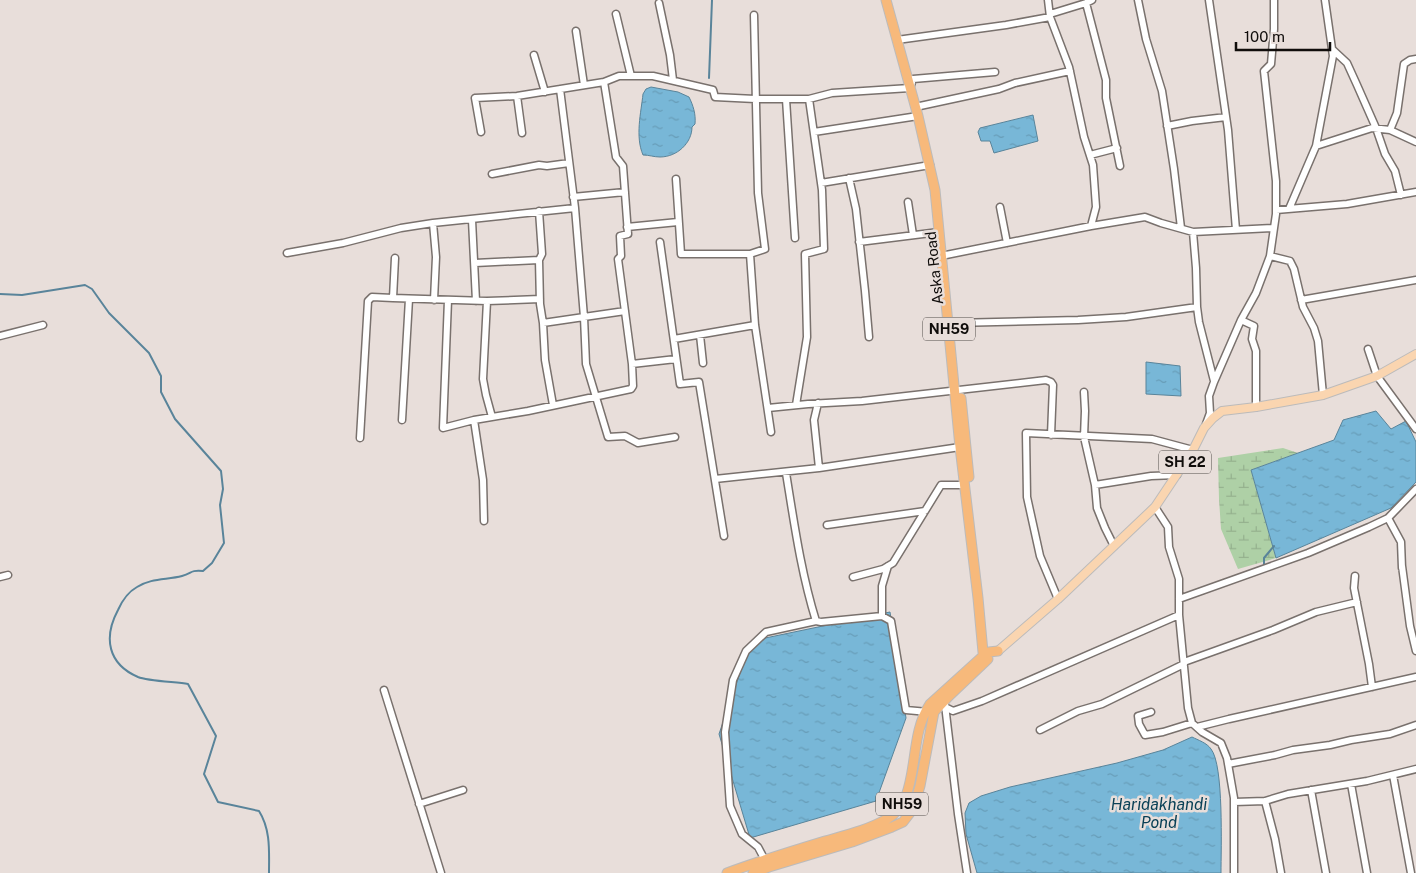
<svg xmlns="http://www.w3.org/2000/svg" width="1416" height="873" viewBox="0 0 1416 873" font-family="'Public Sans',sans-serif">
	<style>
		.wetland { fill: url(#wetland-marsh) }
		.water { fill: url(#water-ripples); stroke: #59849a }
		.lines { fill: none; stroke-linecap: round; stroke-linejoin: round }
		.stream { stroke: #59849a; stroke-width: 2 }
		.minor-casing { stroke: #79716d; stroke-width: 9 }
		.major-casing { stroke: #bcbbbb; stroke-width: 10 }
		.highway-casing { stroke: #bcbbbb; stroke-width: 11 }
		.minor { stroke: #fff; stroke-width: 6 }
		.major { stroke: #fad5b0; stroke-width: 8 }
		.highway { stroke: #f7b97b; stroke-width: 9 }
		.labels { text-anchor: middle; dominant-baseline: central; stroke-width: 5; stroke-linejoin: round; paint-order: stroke }
		.shield { fill: #e8deda; stroke: #514c49; stroke-width: 1 }
		.shield-label { font-size: 14px; font-weight: bold; fill: #100d0b }
		.street-label { font-size: 15px; fill: #100d0b; stroke: #e8deda }
		.water-label { font-size: 16px; font-style: italic; fill: #094056; stroke: #e8deda }
	</style>
	<defs>
		<pattern id="wetland-marsh" width="20" height="14" patternUnits="userSpaceOnUse" patternTransform="scale(1.25)"><rect width="20" height="14" fill="#aed0a6"/><path d="M1 5h8M5 5V1M11 12h8M15 12V8" fill="none" stroke="#95b18e"/></pattern>
		<pattern id="water-ripples" width="26" height="14" patternUnits="userSpaceOnUse" patternTransform="scale(1.25)"><rect width="26" height="14" fill="#78b7d7"/><path d="M2 4q2-2 4 0t4 0M15 11q2-2 4 0t4 0" fill="none" stroke="#679cb7"/></pattern>
	</defs>
	<rect width="100%" height="100%" fill="#e8deda"/>
	<path class="wetland" d="M1283 448 1298 453 1251 470 1276 558 1238 569 1221 529 1219 499 1218 458Z"/>
	<path class="water" d="M651 87 678 92 689 97C693 105 696 114 695 124L692 127C692 143 677 157 660 157 654 157 649 155 643 155 635 136 641 113 643 94L646 89Z
		M1033 115 1038 141 994 153 990 141H981L978 132 980 128Z
		M1146 362 1180 366 1181 396 1146 394Z
		M1376 411 1391 429 1406 421 1416 442V482L1391 508 1276 558 1251 470 1334 440 1343 420Z
		M890 612 906 718 876 801 750 838 719 734 751 641Z
		M1192 737C1198 740 1207 743 1211 749 1224 765 1221 849 1221 873H977L966 834 965 813 969 803 981 796 1010 787 1117 763 1163 750Z"/>
	<g class="lines">
		<path class="stream" d="M709 78 712 0
			M0 294 22 295 85 285 92 289 109 313 149 353 161 376V392L175 419 221 471 223 489 220 505 224 543 212 563 203 571C189 570 193 573 182 576 167 580 151 578 137 587 128 592 122 601 118 610 103 638 108 664 138 677 148 681 176 682 188 684L216 736 204 774 218 802 259 811C271 830 269 852 269 873
			M1264 566V558L1274 546"/>
		<defs>
			<path id="minor" d="M1048 0 1050 17 1069 67 1084 137 1093 165 1096 207 1091 226
				M1138 0 1146 39 1162 91 1174 169 1181 228
				M1209 0 1228 130 1236 230
				M659 3 670 55 673 80
				M1086 3 1106 80V98L1120 166
				M616 14 631 76
				M1050 14 1086 3 1092 0
				M754 15 758 193 765 249 750 254 755 325 771 432
				M576 31 584 85
				M897 40 1006 25 1050 17
				M1333 50 1347 63 1357 85 1376 128 1385 154 1395 171 1401 195
				M534 55 545 92
				M560 89 575 208 584 317 586 364 608 437 625 436 638 443 675 437
				M517 96 522 133
				M786 99 795 238
				M920 106 999 89 1015 83 1070 71
				M1167 126 1192 121 1226 117
				M1390 130 1397 113 1404 64 1410 60 1416 59
				M481 132 475 98 517 96 604 82 619 76H653L713 90 715 97 755 99H809L832 93 910 88 913 79 995 72
				M814 132 918 116
				M1316 146 1372 128 1390 130 1416 142
				M1090 155 1117 148
				M492 174 539 165 547 166 569 163
				M849 178 856 209 865 291 869 337
				M676 179 681 254H750
				M821 183 930 165
				M573 197 625 192
				M908 202 913 235
				M1000 207 1007 243
				M1289 209 1316 146 1333 56 1325 0
				M1276 210 1347 204 1416 192
				M539 211 542 254 539 260 540 304 543 323 545 360 553 405
				M472 220 476 301
				M433 223 436 257 434 300
				M627 227 678 222
				M1193 232 1196 268 1197 307 1199 322 1214 381
				M660 242 680 384 699 382 724 536
				M859 242 939 232
				M287 253 343 243 401 228 433 223 575 208
				M941 256 1091 226 1145 217 1161 223 1193 232 1274 228
				M1270 256 1290 261 1294 269 1303 307 1314 328 1318 341 1323 395
				M475 263 539 260
				M393 298 487 301 540 299
				M448 300 443 428 474 420 528 411 631 389 633 386 632 364 618 259 621 256 620 236 628 234 623 166 616 157 604 82
				M1301 300 1416 280
				M487 301 483 379 486 395 492 417
				M1241 320 1254 326 1252 339 1256 351V407
				M543 323 625 311
				M953 323 1078 320 1126 317 1197 307
				M700 335 703 363
				M0 336 43 325
				M674 339 755 325
				M1368 349 1377 376 1416 429
				M632 364 676 359
				M1084 392 1085 411 1084 437 1095 485 1097 508 1105 528 1114 546
				M818 403 814 420 819 468
				M796 405 807 337 805 254 824 249 822 190 809 99
				M768 408 808 404 862 401 1046 380 1051 382 1053 385 1051 435
				M402 420 409 299
				M474 420 483 480 484 521
				M1206 424 1210 413 1209 396 1214 382 1241 320 1256 293 1270 256 1276 214V181L1264 71 1271 64 1274 29V0
				M360 438 368 301 372 297 393 298 395 258
				M786 473C794 522 801 573 816 621
				M715 479 819 468 960 447
				M1095 485 1151 476 1177 475
				M1155 507 1168 527 1169 547 1179 579V615L1188 708 1192 723 1202 732 1221 743 1227 758 1234 798V873
				M1388 518 1401 542 1402 568
				M827 525 925 511
				M1402 566 1410 626 1416 651
				M1355 576 1354 588 1369 664 1372 687
				M0 577 8 575
				M853 577 883 569 893 563 941 485H964
				M1058 599 1040 556 1027 497 1026 433 1152 439 1193 450
				M1179 599 1308 553 1369 527 1388 518 1416 489
				M882 616V586L888 566
				M1184 662 1273 630 1316 612 1357 602
				M384 690 441 873
				M941 705 953 711 982 701 1179 615
				M945 705 958 814 967 873
				M1151 712 1138 716 1139 724 1145 735 1163 732 1192 723
				M1197 727 1229 719 1416 677
				M1040 730 1078 711 1102 704 1184 664
				M1228 764 1275 755 1293 750 1330 745 1351 740 1390 734 1416 725
				M1393 775 1411 873
				M1351 784 1367 873
				M1311 790 1326 873
				M1265 801 1275 839 1281 873
				M1234 802 1265 801 1288 794 1367 781 1416 769
				M419 804 463 790
				M766 862 758 847 742 834 730 806 725 732 733 680 746 651 766 632 816 621 821 622 882 616 891 621 906 710 928 712"/>
			<path id="major" d="M998 651 1058 599 1155 507 1193 450 1204 428 1213 418 1222 411 1256 407 1323 395 1377 376 1416 354"/>
			<path id="highway" d="M886 0 918 116 935 190 960 447 978 598 984 663
				M961 398 969 477
				M727 873C759 861 792 851 825 841 846 835 868 830 887 819 896 814 902 806 906 796 917 767 912 731 930 704L983 656 989 652 998 651
				M753 873 769 867 852 842 892 827 903 822 913 809 920 786 934 712 949 696 988 659"/>
		</defs>
		<use href="#minor" class="minor-casing"/>
		<use href="#major" class="major-casing"/>
		<use href="#highway" class="highway-casing"/>
		<use href="#minor" class="minor"/>
		<use href="#major" class="major"/>
		<use href="#highway" class="highway"/>
	</g>
	<g class="labels">
		<g class="shield">
			<rect x="923" y="317.5" width="52" height="23" rx="4"/>
			<rect x="1159" y="450.5" width="52" height="23" rx="4"/>
			<rect x="876" y="792.5" width="52" height="23" rx="4"/>
		</g>
		<g class="shield-label">
			<text x="949" y="329">NH59</text>
			<text x="1185" y="462">SH 22</text>
			<text x="902" y="804">NH59</text>
		</g>
		<g class="street-label">
			<text transform="translate(934 268) rotate(-96)">Aska Road</text>
		</g>
		<g class="water-label">
			<text x="1159" y="804">Haridakhandi<tspan x="1159" dy="18">Pond</tspan></text>
		</g>
	</g>
	<path d="M1236 42v8h94v-8" fill="none" stroke="#100d0b" stroke-width="2.5"/>
	<text x="1244" y="42" font-size="15" fill="#100d0b" stroke="#e8deda" stroke-width="4" paint-order="stroke">100 m</text>
</svg>
